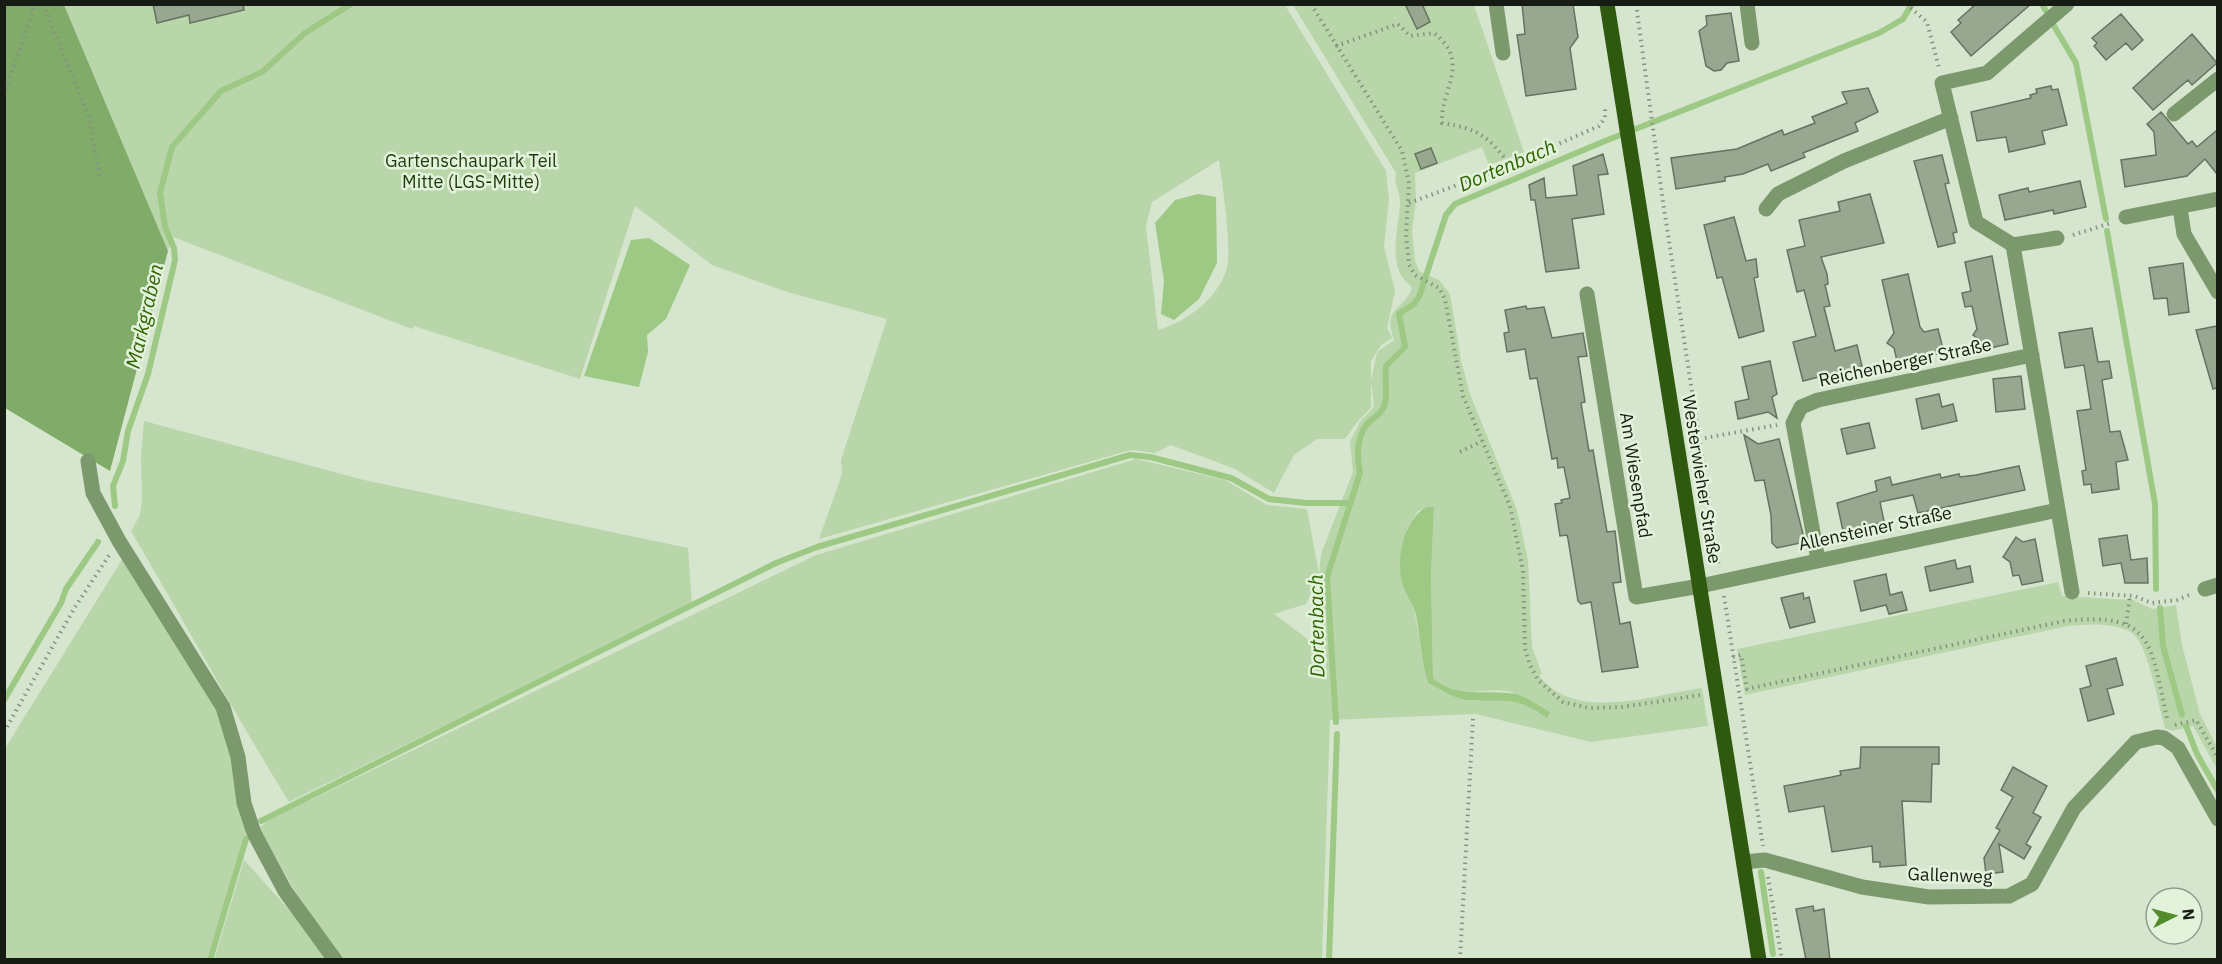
<svg xmlns="http://www.w3.org/2000/svg" width="2222" height="964" viewBox="0 0 2222 964" font-family="'IBM Plex Sans',sans-serif">
	<style>
		.green { fill: #b9d6aa; fill-rule: evenodd }
		.forest { fill: #80ab69 }
		.water { fill: #9dc985 }
		.lines { fill: none; stroke-linecap: round; stroke-linejoin: round }
		.stream { stroke: #9dc985; stroke-width: 6 }
		.building { fill: #98a790; stroke: #66745f; stroke-width: 1.5 }
		.path { stroke: #869280; stroke-width: 4; stroke-dasharray: 1.5 4.5; stroke-linecap: butt }
		.minor { stroke: #7b996c; stroke-width: 15 }
		.major { stroke: #305910; stroke-width: 15 }
		.labels { text-anchor: middle; dominant-baseline: central; stroke-width: 5; stroke-linejoin: round; paint-order: stroke }
		.park-label { font-size: 18px; fill: #1d3909; stroke: #e3f3db }
		.street-label { font-size: 18px; fill: #161b13; stroke: #e3f3db }
		.water-label { font-size: 20px; font-style: italic; fill: #306400; stroke: #e3f3db }
	</style>
	<rect width="100%" height="100%" fill="#d6e6ce"/>
	<path class="green" d="M64 5H1285L1386 171 1389 199 1384 247 1395 291 1387 328 1392 338 1381 345 1371 361V408L1358 421 1345 439H1317L1294 455 1274 493 1235 469 1171 445 1155 453 1131 450 819 539 842 474 841 460 887 319 787 292 712 265 635 206 580 379 414 326 412 329 173 237 168 251ZM1219 160C1222 184 1233 250 1226 271 1216 300 1186 322 1158 330L1146 226 1152 202Z
		M1293 5H1474L1524 152 1489 165 1482 147 1415 173 1416 200 1412 231 1415 261 1419 271 1439 280 1450 294 1461 360 1470 394 1517 510 1528 560 1532 647 1542 674 1539 675C1573 723 1653 695 1702 688L1708 726 1591 742 1476 714 1330 720 1322 959H340L293 888 259 828 269 820 816 555 1136 459 1225 480 1267 505 1307 509 1319 574 1321 554 1353 472 1350 441 1360 422 1374 407 1371 381 1377 352 1394 340C1382 306 1403 312 1412 288 1410 284 1406 282 1403 278 1388 256 1400 224 1400 201 1400 192 1393 182 1396 173ZM1434 507 1431 575 1433 678C1461 705 1493 681 1520 696 1529 701 1538 711 1546 717 1512 694 1504 703 1467 700 1454 699 1440 689 1428 683L1412 599 1400 569 1407 528 1418 511ZM1319 578 1326 669 1309 640 1274 614 1306 604Z
		M144 421 364 480 688 548 692 604 289 802C234 713 184 621 131 531L140 515 142 500 141 458Z
		M123 558 219 710 234 759 247 832 207 959H5L4 750Z
		M2058 582 2062 596 2133 600 2152 609 2176 605 2182 645 2200 714 2217 747V769L2193 726 2173 731 2165 728C2159 708 2148 643 2132 633 2115 622 2087 624 2068 626L1745 695 1737 649Z
		M244 860 300 922 325 959 214 960Z"/>
	<path class="forest" d="M5 5H64L168 251 110 471 5 408Z"/>
	<path class="water" d="M1198 194 1216 197 1217 263 1199 299 1174 320 1161 314 1164 281 1155 223 1175 200Z
		M649 238 690 265 666 319 647 335 648 352 639 387 584 376 631 240Z
		M1427 507H1434L1431 575 1433 678C1455 699 1488 689 1516 694 1527 697 1539 706 1550 712L1547 718C1513 694 1504 703 1467 700 1454 699 1440 689 1428 683 1422 661 1420 637 1416 615 1413 603 1407 596 1403 586 1395 561 1403 519 1427 507Z"/>
	<g class="lines">
		<path class="stream" d="M2042 4 2046 11
			M2054 26 2076 63 2106 219
			M2107 231 2155 504 2156 589
			M115 506 113 486 123 461 128 431 148 374 175 260 174 248 165 227 160 193 172 147 221 91 262 72 305 33 351 4
			M2160 608 2163 646 2182 715
			M4 700 61 603 66 589 98 542
			M1336 722 1327 577 1360 473C1357 456 1356 439 1367 424 1373 417 1383 414 1385 403 1388 392 1384 378 1386 366L1405 347 1399 314 1414 304 1419 297 1446 215 1455 204 1605 141 1879 33 1903 19 1912 4
			M2186 726 2197 754 2218 791
			M261 821 776 563 817 547 1130 455 1150 457 1231 478 1269 499 1306 503H1351
			M1761 872 1773 954
			M210 960 246 839
			M1329 960 1337 734"/>
	</g>
	<path class="building" d="M153 4H243L244 10 190 23 189 15 157 23Z
		M1405 4H1422L1430 22 1417 29Z
		M1522 4H1573L1578 37 1570 48 1576 89 1526 96 1517 35 1525 34Z
		M1976 4H2031L1971 56 1951 32 1961 23 1958 20Z
		M1731 13 1739 61 1727 63 1721 70 1714 71 1706 66 1699 31 1707 25 1706 16Z
		M2121 14 2143 40 2132 50 2126 43 2106 60 2094 46 2097 43 2092 38Z
		M2192 34 2217 63 2192 85 2188 80 2153 110 2133 88Z
		M2051 86 2052 90 2058 89 2067 125 2042 131 2045 144 2009 152 2006 137 1977 141 1971 112 2031 98 2030 95 2037 93 2036 89Z
		M1868 88 1878 112 1855 123 1858 131 1803 153 1805 157 1771 171 1768 164 1743 174 1725 177V181L1676 189 1671 158 1737 149 1782 130 1784 135 1815 123 1812 117 1847 103 1842 92Z
		M2161 112 2188 144 2192 141 2197 147 2217 130V174L2205 159 2187 176 2125 187 2121 160 2156 155 2154 132 2147 124Z
		M1431 148 1437 163 1421 169 1415 154Z
		M1603 154 1608 174 1598 175 1604 214 1572 219 1579 268 1546 272 1535 200H1531L1529 185 1544 178 1546 198 1577 195 1573 166Z
		M1942 155 1949 183 1945 184 1957 232 1953 233 1955 243 1938 247 1914 161Z
		M2080 181 2086 207 2054 214 2053 210 2005 220 1999 195 2028 188 2029 192Z
		M1870 194 1884 243 1821 257 1827 274 1828 284 1825 285 1830 306 1824 307 1835 351 1857 345 1862 366 1803 381 1793 342 1816 336 1804 290 1797 292 1787 250 1805 246 1799 220 1840 211 1838 202Z
		M1734 217 1746 261 1756 259 1758 277 1754 278 1764 331 1739 338 1722 277 1717 278 1704 225Z
		M1992 256 2008 344 1982 350 1980 340 1973 335 1977 329 1972 306 1965 307 1962 293 1971 291 1965 262Z
		M2183 263 2189 312 2169 315 2167 298 2154 299 2149 268Z
		M1908 274 1920 327 1924 332 1938 329 1944 353 1897 361 1894 348 1887 343 1894 333 1882 280Z
		M1526 306 1527 309 1544 307 1552 338 1583 333 1587 356 1578 357 1585 402 1581 403 1589 451 1593 450 1607 532 1615 531 1621 582 1613 583 1620 624 1630 622 1638 667 1602 672 1591 602 1581 604 1578 601 1568 539 1567 535 1560 536 1555 504 1562 503 1561 500 1570 498 1564 467 1558 468 1557 458 1552 459 1537 378 1530 379 1525 349 1507 352 1504 333 1509 332 1505 310Z
		M2217 326V388L2213 389 2196 330Z
		M2092 328 2098 362 2109 361 2112 378 2102 380 2110 432 2120 431 2128 460 2116 462 2119 489 2092 493 2091 484 2084 485 2082 471 2086 470 2077 411 2091 409 2084 365 2065 368 2059 333Z
		M1770 361 1777 394 1772 397 1777 418 1768 412 1738 419 1735 402 1749 399 1742 367Z
		M2021 376 2025 409 1996 412 1993 379Z
		M1939 394 1942 407 1953 404 1957 421 1922 429 1916 399Z
		M1869 423 1875 448 1847 454 1841 429Z
		M1744 435 1758 444 1779 439 1805 542 1777 548 1772 543 1771 515 1764 480 1755 481Z
		M2019 466 2025 490 1918 513 1913 495 1880 502 1884 521 1857 531 1856 528 1843 531 1837 503 1877 491 1875 481 1890 477 1892 485 1940 474 1941 478 1959 474 1960 477 1976 475Z
		M2127 535 2131 560 2147 558 2148 583H2125L2121 563 2103 566 2099 539Z
		M2016 537 2023 542 2035 539 2043 581 2022 585 2019 575 2013 576 2010 562 2003 557Z
		M1955 560 1957 569 1970 566 1973 582 1930 591 1925 567Z
		M1886 574 1890 595 1902 592 1907 610 1889 614 1886 605 1861 611 1854 581Z
		M1803 593 1804 599 1809 597 1815 622 1790 628 1781 598Z
		M2116 658 2123 685 2107 689 2114 714 2088 721 2080 689 2091 686 2086 666Z
		M1861 747H1939V764H1932L1931 802 1902 801 1906 865 1880 867V862H1873L1872 846 1832 852 1824 806 1789 812 1784 786 1832 777 1841 775 1840 771 1860 768Z
		M2013 767 2047 786 2033 813 2041 817 2026 844 2031 847 2024 859 1999 844 2003 872 1986 874 1984 858 2000 830 1996 828 2013 797 2001 790Z
		M1813 906 1814 911 1824 909 1830 960H1806L1796 909Z"/>
	<g class="lines">
		<path class="path" d="M43 4 88 114 100 177
			M1311 4 1402 151 1409 183 1406 234 1409 265 1415 275 1439 288 1445 299 1463 396 1510 506 1523 571 1525 649 1530 665 1538 680 1563 702 1589 708 1622 707 1701 695
			M1636 4 1663 202 1719 568
			M1906 4 1927 22 1939 68
			M1336 46 1398 24 1410 36 1434 33C1472 63 1440 89 1442 123 1479 129 1488 136 1510 165
			M4 95 35 4
			M1409 203 1511 165 1599 126 1605 118V109
			M2073 235 2111 223
			M1699 439 1777 425
			M1460 452 1482 441
			M2088 593 2134 596 2152 603 2177 600 2192 594
			M1724 596 1763 846
			M2126 624 2130 596
			M1733 657 1741 655 1747 689 2064 621C2157 610 2150 648 2168 722
			M2175 725 2196 720 2218 758
			M4 732 75 607 110 554
			M1768 877 1782 960
			M1460 960 1473 718"/>
		<path class="minor" d="M1496 4 1503 53
			M1747 4 1752 43
			M2067 4 1987 73 1942 83 1976 222 2013 245 2072 592
			M2174 114 2218 79
			M2180 208 2184 234 2218 292
			M1766 209 1778 194 1844 161 1951 118
			M2126 217 2218 199
			M2013 245 2057 238
			M1587 294 1636 597 1700 586 2058 510
			M88 461 93 493 119 541 223 707 238 757 244 803 254 833 285 891 335 960
			M1818 560 1793 423 1801 407 1818 400 2032 355
			M2205 589 2218 585
			M1744 862 1765 860 1862 887 1929 897 2009 896 2032 884 2074 808 2136 742 2157 737 2164 738 2178 748 2218 819"/>
		<path class="major" d="M1607 4 1759 960"/>
	</g>
	<g class="labels">
		<g class="park-label">
			<text x="471" y="160">Gartenschaupark Teil<tspan x="471" dy="21">Mitte (LGS-Mitte)</tspan></text>
		</g>
		<g class="street-label">
			<text transform="translate(1905 362) rotate(-12)">Reichenberger Straße</text>
			<text transform="translate(1636 475) rotate(81)">Am Wiesenpfad</text>
			<text transform="translate(1702 479) rotate(81)">Westerwieher Straße</text>
			<text transform="translate(1875 528) rotate(-12)">Allensteiner Straße</text>
			<text transform="translate(1950 875) rotate(2)">Gallenweg</text>
		</g>
		<g class="water-label">
			<text transform="translate(1507 165) rotate(-23)">Dortenbach</text>
			<text transform="translate(144 316) rotate(-77)">Markgraben</text>
			<text transform="translate(1316 626) rotate(-91)">Dortenbach</text>
		</g>
	</g>
	<rect width="2222" height="964" fill="none" stroke="#161b13" stroke-width="12"/>
	<g transform="translate(2174 916) rotate(84)"><circle r="28" fill="#e3f3db" stroke="#919d8b" stroke-width="1.5"/>
	<path d="M0-4.5L10 22L0 15L-10 22Z" fill="#528c2a"/>
	<text y="-9" font-size="16" font-weight="bold" text-anchor="middle" fill="#161b13">N</text>
	</g>
</svg>
